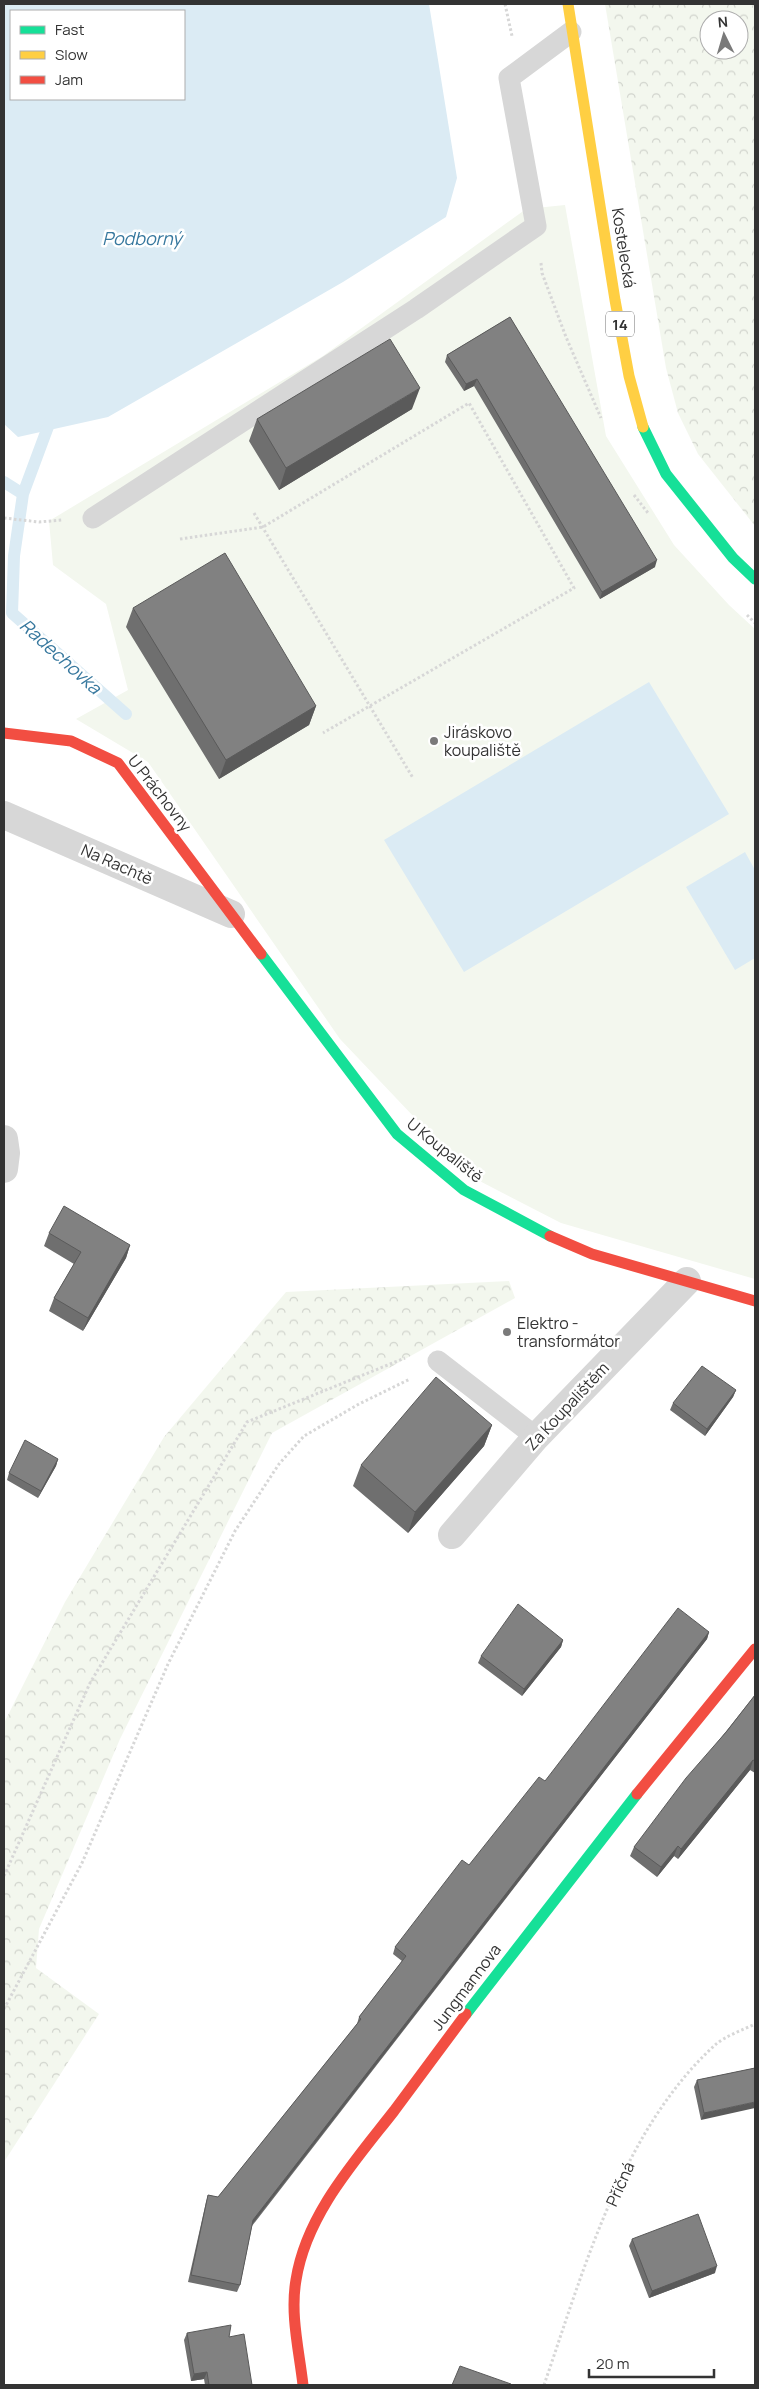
<svg xmlns="http://www.w3.org/2000/svg" width="759" height="2389" viewBox="0 0 759 2389" font-family="Manrope,sans-serif">
	<style>
		.forest { fill: url(#forest-crowns); fill-rule: evenodd }
		.park { fill: #f3f7ee }
		.water { fill: #dbebf4; fill-rule: evenodd }
		.lines { fill: none; stroke-linecap: round; stroke-linejoin: round }
		.stream { stroke: #dbebf4; stroke-width: 12 }
		.path { stroke: #d7d7d7; stroke-width: 3; stroke-dasharray: 2.5 2.5; stroke-linecap: butt }
		.lane { stroke: #d7d7d7; stroke-width: 21 }
		.street { stroke: #d7d7d7; stroke-width: 28 }
		.fast { stroke: #16e098; stroke-width: 11 }
		.slow { stroke: #ffcf43; stroke-width: 11 }
		.jam { stroke: #f24e42; stroke-width: 11 }
		.wall { fill: #6f6f6f }
		.shaded-wall { fill: #5a5a5a }
		.building { fill: #818181; stroke: #5a5a5a }
		.poi-dot { fill: #7a7a7a; stroke: #fff; stroke-width: 2 }
		.labels { text-anchor: middle; dominant-baseline: central; stroke-width: 5; stroke-linejoin: round; paint-order: stroke }
		.shield { fill: #fff; stroke: #707070; stroke-width: 1 }
		.shield-label { font-size: 15px; font-weight: bold; fill: #333 }
		.street-label { font-size: 16px; fill: #333; stroke: #fff }
		.poi-label { font-size: 16px; fill: #333; stroke: #fff; text-anchor: start }
		.water-label { font-size: 18px; font-style: italic; fill: #37789e; stroke: #fff }
	</style>
	<defs>
		<pattern id="forest-crowns" width="20" height="18" patternUnits="userSpaceOnUse" patternTransform="scale(1.25)"><rect width="20" height="18" fill="#f3f7ee"/><path d="M2 6a3 3 0 1 1 6 0M12 15a3 3 0 1 1 6 0" fill="none" stroke="#d1d4cd"/></pattern>
	</defs>
	<rect width="100%" height="100%" fill="#fff"/>
	<path class="forest" d="M605 4H755V526L698 454 678 413 666 368ZM709 20H739V50H709Z
		M509 1281 515 1298 272 1433 120 1739 39 1929 36 1968 99 2014 4 2162V1723L65 1602 164 1437 286 1292Z"/>
	<path class="park" d="M565 205 606 436 674 545 729 605 755 629V1279L561 1223 470 1176 340 1039 148 762 76 719 128 690 106 604 53 565 49 521 323 356 526 209Z"/>
	<path class="water" d="M4 4H429L457 178 446 217 343 282 108 417 18 437 4 424ZM11 11H184V99H11Z
		M649 682 729 814 464 972 384 840Z
		M745 852 755 870V958L735 970 686 887Z"/>
	<g class="lines">
		<path class="stream" d="M52 416 23 494 14 556 12 613 126 714
			M4 482 23 494"/>
		<path class="path" d="M505 4 512 36
			M541 263 542 273 566 337 601 418
			M634 495 648 513
			M254 513 413 778
			M4 518 39 522 62 520
			M180 539 263 527 469 403 574 588 323 733
			M747 615 755 623
			M4 1876 90 1683 247 1422 405 1358
			M4 2009 82 1863 168 1664 235 1531 279 1464 304 1436 359 1404 410 1379
			M544 2385C584 2269 622 2130 715 2045 725 2036 743 2030 755 2024"/>
		<path class="lane" d="M93 518 416 309 536 226 509 78 571 32
			M438 1361 536 1437"/>
		<path class="street" d="M4 815 231 914
			M4 1139 6 1153 4 1169
			M452 1535 536 1437 687 1281"/>
		<path class="fast" d="M643 427 666 474 733 558 755 579
			M261 954 397 1134 464 1190 550 1236
			M466 2014 637 1794"/>
		<path class="slow" d="M568 4 615 300 629 376 643 427"/>
		<path class="jam" d="M4 733 71 741 118 763 261 954
			M550 1236 592 1254 755 1301
			M637 1794 755 1649
			M303 2385C299 2350 290 2314 296 2280 306 2215 355 2161 394 2111 418 2079 442 2046 466 2014"/>
	</g>
	<path class="wall" d="M510 317 655 567 600 599 474 386 464 391 445 362 447 355Z
		M412 409 279 490 249 441 257 419Z
		M133 608 316 706 309 725 219 779 126 627Z
		M49 1233 130 1245 126 1258 83 1331 49 1311 54 1298 74 1264 44 1246Z
		M736 1390 733 1397 705 1436 670 1410 673 1403Z
		M492 1425 484 1446 408 1533 353 1486 361 1465Z
		M58 1459 56 1466 38 1498 7 1480 9 1473Z
		M709 1632 707 1639 252 2226 240 2285 237 2292 188 2282 206 2202 208 2195 218 2197 357 2024 359 2017 402 1961 393 1954 395 1947 469 1865 545 1781Z
		M563 1640 561 1647 522 1696 478 1663 481 1656Z
		M755 1695V1773L750 1770 678 1859 674 1856 657 1877 630 1856 634 1847Z
		M755 2068 701 2120 694 2087 697 2080Z
		M632 2239 715 2273 649 2298 629 2246Z
		M187 2333 229 2337 252 2385H205L204 2379 191 2381 184 2340Z"/>
	<path class="shaded-wall" d="M477 379 474 386 464 391 466 384Z
		M420 388 412 409 279 490 286 468Z
		M657 560 655 567 600 599 602 592Z
		M316 706 309 725 219 779 226 760Z
		M130 1245 126 1258 83 1331 88 1318Z
		M736 1390 733 1397 705 1436 707 1429Z
		M492 1425 484 1446 408 1533 415 1512Z
		M58 1459 56 1466 38 1498 41 1491Z
		M709 1632 707 1639 250 2227 253 2220Z
		M563 1640 561 1647 522 1696 524 1689Z
		M753 1760 750 1770 678 1859 681 1849Z
		M678 1846 674 1856 657 1877 661 1867Z
		M755 2102V2108L701 2120 704 2113Z
		M717 2266 715 2273 649 2298 652 2291Z
		M207 2372 204 2379 191 2381 194 2374Z"/>
	<path class="building" d="M510 317 657 560 602 592 477 379 466 384 447 355Z
		M390 339 420 388 286 468 257 419Z
		M225 553 316 706 226 760 133 608Z
		M64 1206 130 1245 88 1318 54 1298 81 1252 49 1233Z
		M702 1366 736 1390 707 1429 673 1403Z
		M436 1377 492 1425 415 1512 361 1465Z
		M25 1440 58 1459 41 1491 9 1473Z
		M518 1604 563 1640 524 1689 481 1656Z
		M678 1608 709 1632 253 2220 240 2285 191 2275 208 2195 218 2197 361 2019 359 2017 406 1956 395 1947 462 1860 469 1865 539 1777 545 1781Z
		M755 1695V1761L753 1760 681 1849 678 1846 661 1867 634 1847 686 1778 727 1731Z
		M755 2068V2102L704 2113 697 2080Z
		M698 2214 717 2266 652 2291 632 2239Z
		M231 2325 229 2337 244 2334 252 2385H209L207 2372 194 2374 187 2333Z
		M460 2366 511 2384V2385H452Z"/>
	<g class="poi-dot">
		<circle cx="434" cy="741" r="5"/>
		<circle cx="507" cy="1332" r="5"/>
	</g>
	<g class="labels">
		<rect class="shield" x="606" y="311.5" width="28" height="25" rx="4"/>
		<g class="shield-label">
			<text x="620" y="324">14</text>
		</g>
		<g class="street-label">
			<text transform="translate(624 248) rotate(81)">Kostelecká</text>
			<text transform="translate(160 793) rotate(52)">U Práchovny</text>
			<text transform="translate(117 864) rotate(24)">Na Rachtě</text>
			<text transform="translate(445 1150) rotate(39)">U Koupaliště</text>
			<text transform="translate(567 1406) rotate(-47)">Za Koupalištěm</text>
			<text transform="translate(466 1987) rotate(-53)">Jungmannova</text>
			<text transform="translate(620 2184) rotate(-66)">Příčná</text>
		</g>
		<g class="poi-label">
			<text x="444" y="732">Jiráskovo<tspan x="444" dy="18">koupaliště</tspan></text>
			<text x="517" y="1323">Elektro -<tspan x="517" dy="18">transformátor</tspan></text>
		</g>
		<g class="water-label">
			<text x="142" y="238">Podborný</text>
			<text transform="translate(61 656) rotate(42)">Radechovka</text>
		</g>
	</g>
	<rect width="759" height="2389" fill="none" stroke="#333333" stroke-width="10"/>
	<rect x="10" y="10" width="175" height="90" fill="#ffffff" stroke="#adadad"/>
	<rect x="20" y="26" width="25" height="8" fill="#16e098" stroke="#adadad"/>
	<text x="55" y="35" font-size="15" fill="#333333">Fast</text>
	<rect x="20" y="51" width="25" height="8" fill="#ffcf43" stroke="#adadad"/>
	<text x="55" y="60" font-size="15" fill="#333333">Slow</text>
	<rect x="20" y="76" width="25" height="8" fill="#f24e42" stroke="#adadad"/>
	<text x="55" y="85" font-size="15" fill="#333333">Jam</text>
	<g transform="translate(724 35) rotate(355)"><circle r="24" fill="#ffffff" stroke="#adadad"/>
	<path d="M0-4L9 19L0 12L-9 19Z" fill="#7a7a7a"/>
	<text y="-8" font-size="14" font-weight="bold" text-anchor="middle" fill="#333333">N</text>
	</g>
	<path d="M589 2369v8h125v-8" fill="none" stroke="#333333" stroke-width="2.5"/>
	<text x="596" y="2369" font-size="15" fill="#333333" stroke="#ffffff" stroke-width="4" paint-order="stroke">20 m</text>
</svg>
